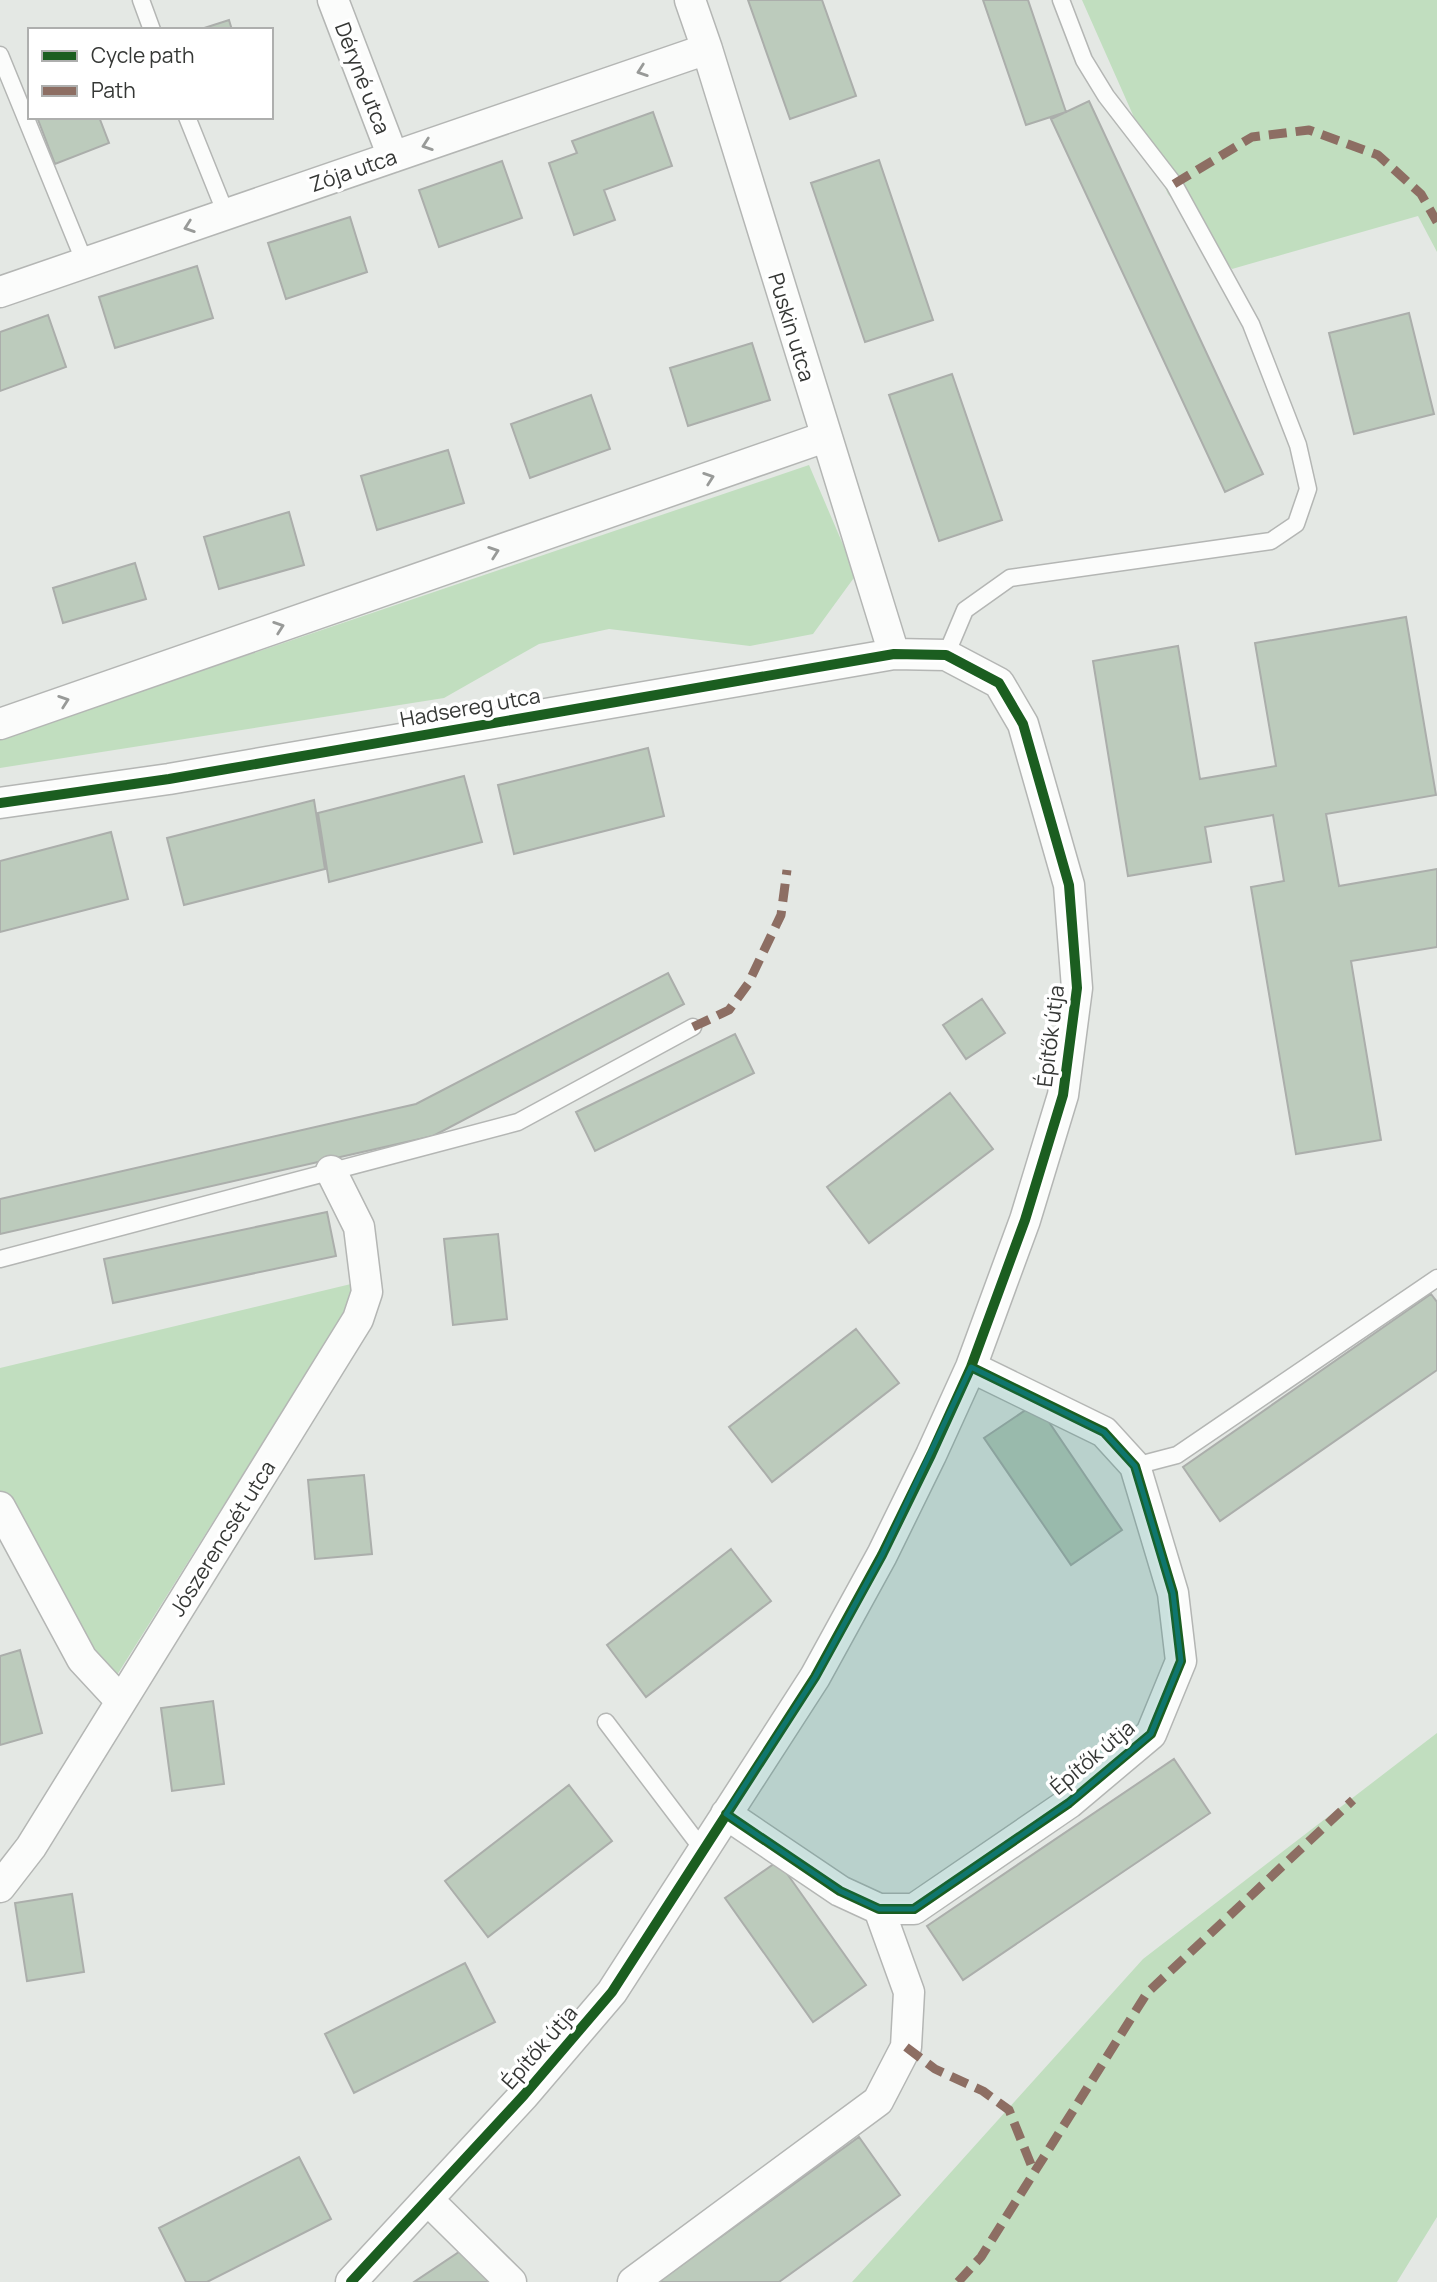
<svg xmlns="http://www.w3.org/2000/svg" width="1437" height="2282" viewBox="0 0 1437 2282" font-family="Manrope,sans-serif">
	<style>
		.green { fill: #c1debf }
		.building { fill: #bccbbc; stroke: #abaeab; stroke-width: 2 }
		.lines { fill: none; stroke-linecap: round; stroke-linejoin: round }
		.service-casing { stroke: #b4b6b4; stroke-width: 19 }
		.minor-casing { stroke: #b4b6b4; stroke-width: 33 }
		.service { stroke: #fbfcfb; stroke-width: 16 }
		.minor { stroke: #fbfcfb; stroke-width: 30 }
		.quiet { stroke: #8d6e63; stroke-width: 9; stroke-dasharray: 18 9; stroke-linecap: butt }
		.cycleway-casing { stroke: #fff; stroke-width: 15 }
		.cycleway { stroke: #1b5e20; stroke-width: 10 }
		.oneway { stroke: #989a98 }
		.marked { fill: #0f766e; fill-opacity: 0.2; stroke: #0f766e; stroke-width: 5; stroke-linejoin: round }
		.labels { text-anchor: middle; dominant-baseline: central; stroke-width: 7; stroke-linejoin: round; paint-order: stroke }
		.street-label { font-size: 21px; fill: #353735; stroke: #fff }
	</style>
	<rect width="100%" height="100%" fill="#e4e8e4"/>
	<path class="green" d="M1082 0H1437V252L1418 216 1232 269 1168 194Z
		M809 465 856 575 813 634 750 646 609 629 539 644 444 698 0 768V739Z
		M351 1284 356 1294 117 1675 80 1646 0 1496V1368Z
		M1437 1733V2217L1397 2282H852L1143 1959Z"/>
	<path class="building" d="M748 0H822L856 96 790 119Z
		M983 0H1028L1066 112 1026 125Z
		M229 20 232 30H198Z
		M1089 101 1263 474 1225 492 1051 119Z
		M653 112 672 166 604 190 615 220 574 235 549 163 577 153 572 141Z
		M37 117H99L109 143 55 164Z
		M879 160 933 320 865 342 811 183Z
		M502 161 522 218 439 247 419 190Z
		M350 217 367 272 286 299 268 243Z
		M197 266 213 318 115 348 99 297Z
		M1409 313 1434 414 1354 434 1329 333Z
		M48 315 66 367 0 391V332Z
		M752 343 770 400 688 426 670 368Z
		M952 374 1002 520 939 541 889 395Z
		M591 395 610 449 530 478 511 424Z
		M448 450 464 503 377 530 361 476Z
		M289 512 304 565 219 589 204 537Z
		M135 563 146 599 63 623 53 588Z
		M1406 617 1436 795 1326 814 1339 886 1437 869V947L1351 961 1381 1140 1296 1154 1251 887 1284 881 1273 815 1205 827 1211 862 1128 876 1093 661 1178 646 1200 779 1276 766 1255 643Z
		M648 748 664 816 514 854 498 785Z
		M464 776 482 842 329 882 318 813Z
		M314 800 325 869 184 905 167 838Z
		M111 832 128 899 0 932V861Z
		M668 973 684 1004 433 1136 0 1234V1199L416 1104Z
		M982 999 1005 1033 966 1059 943 1025Z
		M735 1034 754 1073 595 1151 576 1112Z
		M950 1093 993 1149 869 1243 827 1187Z
		M327 1212 336 1256 113 1303 104 1259Z
		M498 1234 507 1319 453 1325 444 1239Z
		M1431 1294 1437 1302V1370L1220 1521 1183 1467Z
		M856 1329 899 1383 772 1482 729 1427Z
		M1036 1403 1122 1530 1071 1565 984 1438Z
		M364 1475 372 1554 315 1559 308 1480Z
		M731 1549 771 1601 646 1697 607 1645Z
		M20 1650 42 1733 0 1745V1656Z
		M213 1701 224 1784 172 1791 161 1708Z
		M1174 1759 1210 1813 963 1980 927 1926Z
		M569 1785 612 1841 488 1937 445 1881Z
		M778 1861 866 1985 813 2022 725 1898Z
		M72 1894 84 1972 27 1981 15 1903Z
		M465 1963 495 2022 354 2093 325 2034Z
		M859 2137 900 2195 779 2282H658Z
		M299 2157 331 2219 207 2282H186L159 2228Z
		M468 2246 492 2282H414Z"/>
	<g class="lines">
		<defs>
			<path id="service" d="M141 0 152 30
				M0 55 85 263
				M187 117 226 214
				M946 655 965 610 1010 578 1271 541 1296 524 1308 489 1298 445 1251 324 1174 184 1106 96 1084 60 1061 0
				M0 1259 518 1122 693 1027
				M1135 1466 1177 1455 1437 1278
				M606 1722 703 1850"/>
			<path id="minor" d="M333 0 393 157
				M690 0 707 49 894 654
				M0 292 707 49
				M0 724 825 437
				M0 803 169 779 894 654 946 655 999 683 1023 724 1069 885 1077 988 1063 1095 1025 1220 971 1367 931 1455 882 1555 815 1677 612 1992 524 2095 351 2282
				M0 1507 82 1659 120 1700
				M726 1814 840 1891 879 1909H914L1069 1803 1151 1734 1181 1661 1173 1593 1135 1466 1104 1432 971 1367
				M0 1887 31 1847 358 1319 367 1292 359 1227 331 1171
				M428 2200 511 2282
				M633 2282 878 2101 906 2047 909 1992 879 1909"/>
		</defs>
		<use href="#service" class="service-casing"/>
		<use href="#minor" class="minor-casing"/>
		<use href="#service" class="service"/>
		<use href="#minor" class="minor"/>
		<path class="quiet" d="M1174 184 1252 137 1309 130 1378 155 1421 194 1437 222
			M693 1027 729 1010 748 984 781 915 787 870
			M906 2047 935 2069 983 2091 1009 2110 1034 2172
			M958 2282 981 2257 1147 1993 1353 1800"/>
		<defs>
			<path id="cycleway" d="M0 803 169 779 894 654 946 655 999 683 1023 724 1069 885 1077 988 1063 1095 1025 1220 971 1367 931 1455 882 1555 815 1677 612 1992 524 2095 351 2282
				M726 1814 840 1891 879 1909H914L1069 1803 1151 1734 1181 1661 1173 1593 1135 1466 1104 1432 971 1367"/>
		</defs>
		<use href="#cycleway" class="cycleway-casing"/>
		<use href="#cycleway" class="cycleway"/>
	</g>
	<defs><path id="oneway-chevron" d="M-2-3.5L2.5 0L-2 3.5" fill="none" stroke-width="1.6" stroke-linecap="round" stroke-linejoin="round" transform="scale(1.75)"/></defs>
	<g class="oneway">
		<use href="#oneway-chevron" transform="translate(642 71) rotate(161)"/>
		<use href="#oneway-chevron" transform="translate(427 145) rotate(161)"/>
		<use href="#oneway-chevron" transform="translate(189 227) rotate(161)"/>
		<use href="#oneway-chevron" transform="translate(709 478) rotate(-19)"/>
		<use href="#oneway-chevron" transform="translate(494 552) rotate(-19)"/>
		<use href="#oneway-chevron" transform="translate(279 627) rotate(-19)"/>
		<use href="#oneway-chevron" transform="translate(64 701) rotate(-19)"/>
	</g>
	<path class="marked" d="M971 1367 1104 1432 1135 1466 1173 1593 1181 1661 1151 1734 1069 1803 914 1909H879L840 1891 726 1814 815 1677 882 1555Z"/>
	<g class="labels">
		<g class="street-label">
			<text transform="translate(363 78) rotate(69)">Déryné utca</text>
			<text transform="translate(353 170) rotate(-19)">Zója utca</text>
			<text transform="translate(792 327) rotate(73)">Puskin utca</text>
			<text transform="translate(470 707) rotate(-10)">Hadsereg utca</text>
			<text transform="translate(1050 1036) rotate(-83)">Építők útja</text>
			<text transform="translate(222 1538) rotate(-58)">Jószerencsét utca</text>
			<text transform="translate(1092 1757) rotate(-40)">Építők útja</text>
			<text transform="translate(539 2047) rotate(-49)">Építők útja</text>
		</g>
	</g>
	<rect x="28" y="28" width="245" height="91" fill="#ffffff" stroke="#aeafae" stroke-width="2"/>
	<rect x="42" y="51" width="35" height="10" fill="#1b5e20" stroke="#aeafae" stroke-width="2"/>
	<text x="91" y="63" font-size="21" fill="#353735">Cycle path</text>
	<rect x="42" y="86" width="35" height="10" fill="#8d6e63" stroke="#aeafae" stroke-width="2"/>
	<text x="91" y="98" font-size="21" fill="#353735">Path</text>
</svg>
